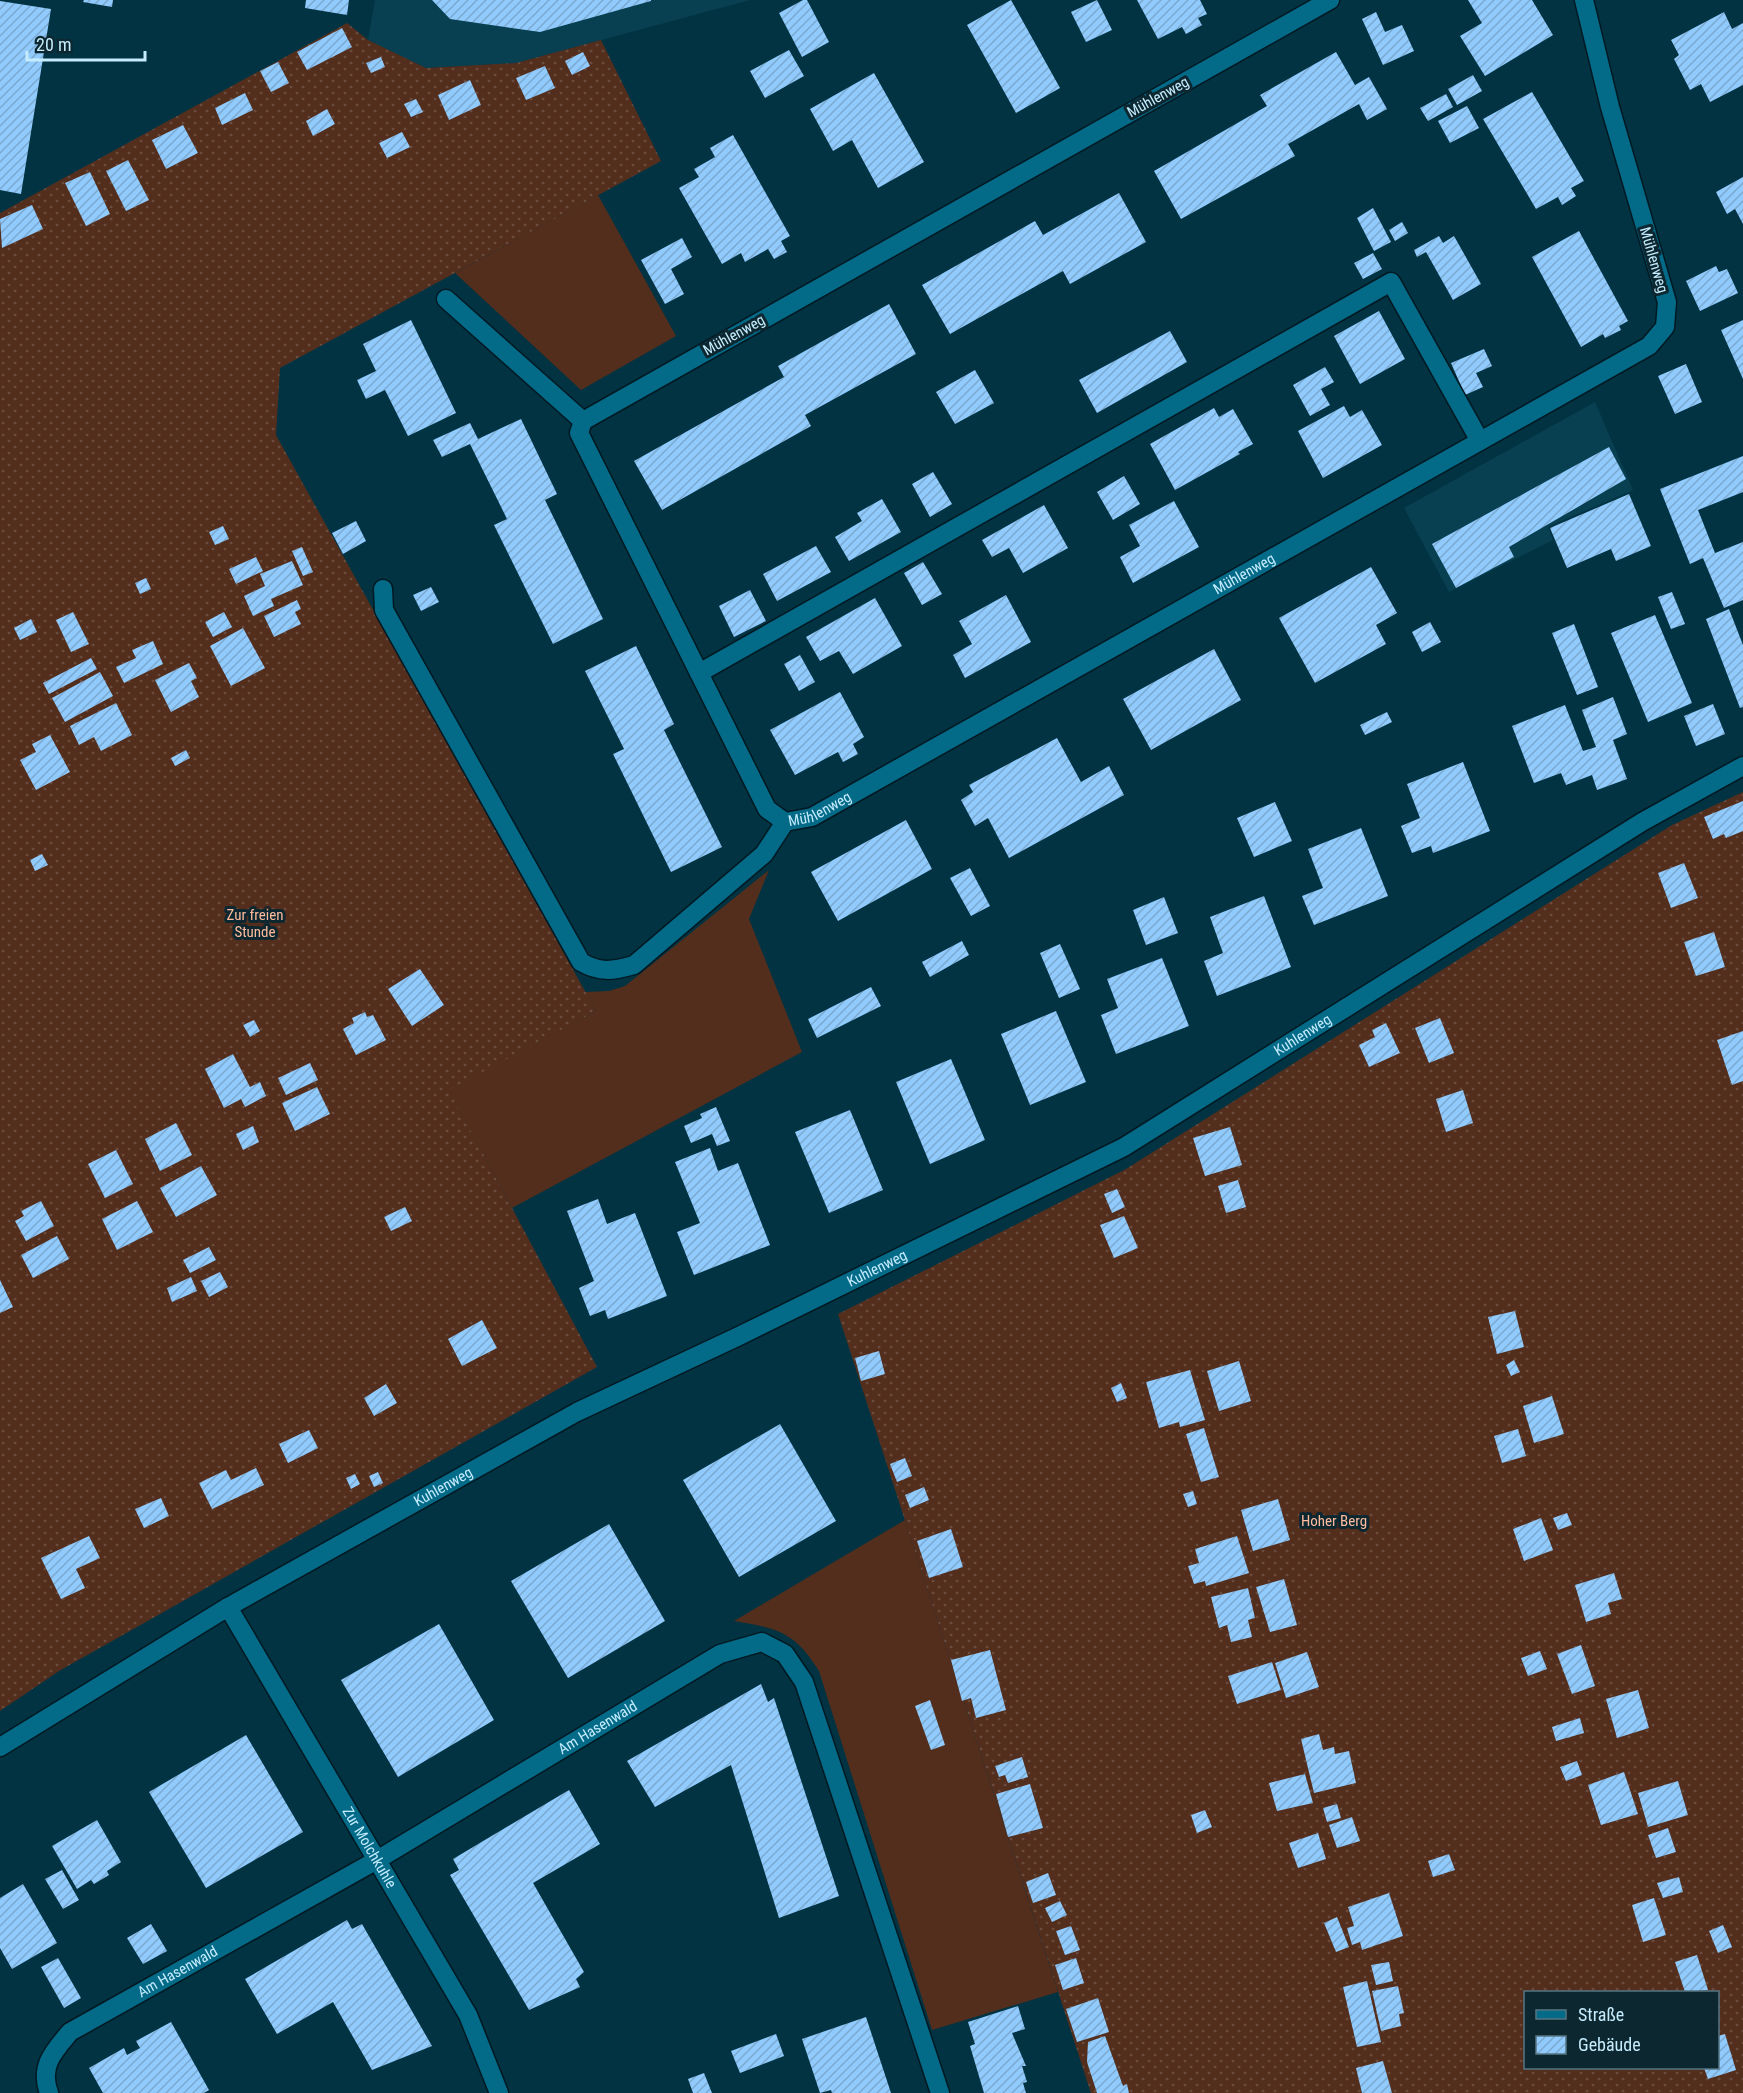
<svg xmlns="http://www.w3.org/2000/svg" width="1743" height="2093" viewBox="0 0 1743 2093" font-family="'Roboto Condensed',sans-serif">
	<style>
		.built { fill: #084052 }
		.grass { fill: #532e1d }
		.garden { fill: url(#garden-dots); fill-rule: evenodd }
		.building { fill: url(#building-hatch) }
		.lines { fill: none; stroke-linecap: round; stroke-linejoin: round }
		.service-casing { stroke: #011922; stroke-width: 21 }
		.minor-casing { stroke: #011922; stroke-width: 21 }
		.service { stroke: #036a88; stroke-width: 18 }
		.minor { stroke: #036a88; stroke-width: 18 }
		.labels { text-anchor: middle; dominant-baseline: central; stroke-width: 6; stroke-linejoin: round; paint-order: stroke }
		.street-label { font-size: 15px; fill: #c5ecfd; stroke: #0d2731 }
		.park-label { font-size: 15px; fill: #ffbb9b; stroke: #0d2731 }
	</style>
	<defs>
		<pattern id="garden-dots" width="8" height="8" patternUnits="userSpaceOnUse" patternTransform="scale(1.5)"><rect width="8" height="8" fill="#532e1d"/><path d="M2 2h.1M6 6h.1" fill="none" stroke="#6a4c3f" stroke-width="1.8" stroke-linecap="round"/></pattern>
		<pattern id="building-hatch" width="6" height="6" patternUnits="userSpaceOnUse" patternTransform="scale(1.5)"><rect width="6" height="6" fill="#91cafc"/><path d="M-1 1l2-2M0 6l6-6M5 7l2-2" fill="none" stroke="#7ca9d0"/></pattern>
	</defs>
	<rect width="100%" height="100%" fill="#023342"/>
	<path class="built" d="M375 0H750L516 63 426 68 368 40Z
		M1595 402 1633 490 1548 527 1553 540 1449 592 1404 508Z"/>
	<path class="grass" d="M598 195 676 336 581 390 455 273Z
		M769 870 749 919 802 1052 512 1208 448 1089 596 1011 585 992 609 991 625 986Z
		M905 1520 1058 1992 932 2030 819 1671C795 1632 777 1628 734 1621Z"/>
	<path class="garden" d="M347 23 368 40 426 68 516 63 601 40 661 161 280 368 276 435 596 1011 449 1090 597 1367 59 1671 0 1711V213Z
		M1743 792V2093H1091L838 1314 1126 1169 1672 825ZM1526 1992H1718V2068H1526Z"/>
	<path class="building" d="M84 0H113L112 7 83 2Z
		M306 0H349L347 15 305 8Z
		M432 0H651V1L540 32 450 19Z
		M803 0H807L829 42 802 57 779 13Z
		M1011 0 1060 88 1016 113 967 25Z
		M1097 0 1112 30 1086 42 1071 12Z
		M1137 0H1200L1207 14 1198 18 1202 25 1186 34 1182 27 1158 39Z
		M1468 0H1532L1553 35 1485 76 1460 36 1482 23Z
		M0 1 51 9 21 194 0 190Z
		M1376 12 1385 32 1402 25 1414 51 1383 65 1362 19Z
		M1724 12 1732 29 1743 23V85L1710 102 1701 84 1690 90 1674 59 1679 55 1671 40Z
		M342 28 352 47 307 70 297 52Z
		M789 50 804 76 765 98 750 71Z
		M583 52 590 66 572 75 565 61Z
		M1336 52 1355 85 1369 77 1387 109 1367 120 1359 104 1288 144 1295 156 1181 219 1154 171 1267 106 1260 95Z
		M381 57 385 67 371 73 366 63Z
		M278 62 289 83 271 92 260 71Z
		M545 66 555 88 526 100 516 78Z
		M874 73 924 162 878 188 852 140 833 151 810 109Z
		M1473 75 1482 91 1457 105 1448 89Z
		M470 80 481 105 449 120 438 95Z
		M1532 92 1584 181 1571 188 1576 196 1562 205 1558 197 1536 209 1483 119Z
		M245 93 253 110 222 125 215 108Z
		M1446 94 1453 107 1428 121 1420 108Z
		M416 99 423 112 411 117 404 104Z
		M1467 106 1479 128 1450 143 1438 121Z
		M327 109 335 124 313 136 306 121Z
		M183 125 198 153 166 169 152 140Z
		M402 132 410 147 387 158 379 143Z
		M733 135 790 236 781 241 787 252 774 259 768 249 745 262 741 253 722 264 679 188 699 177 694 169 715 157 710 148Z
		M128 160 149 200 126 211 106 171Z
		M90 172 110 214 86 226 65 183Z
		M1743 177V224L1735 209 1727 214 1716 192Z
		M1119 193 1146 242 1070 284 1063 271 950 334 922 285 1035 221 1043 235Z
		M32 205 43 229 2 248 0 219Z
		M1373 208 1391 242 1374 251 1357 218Z
		M1402 222 1408 233 1395 241 1389 230Z
		M1579 231 1628 321 1619 326 1621 330 1605 338 1603 334 1581 347 1532 257Z
		M1439 236 1443 243 1454 236 1481 284 1453 300 1426 252 1417 257 1414 250Z
		M682 238 692 257 671 269 684 294 665 304 641 260Z
		M1373 253 1382 269 1363 279 1354 263Z
		M1716 266 1719 272 1727 269 1738 293 1700 311 1686 281Z
		M889 304 916 354 805 415 811 426 662 510 634 461 784 377 778 366Z
		M1379 311 1405 359 1360 384 1334 336Z
		M411 320 456 413 408 436 385 390 366 399 357 380 376 371 363 344Z
		M1743 320V379L1721 330Z
		M1170 331 1187 362 1097 413 1079 380Z
		M1484 349 1492 366 1476 373 1483 387 1465 395 1451 363Z
		M1686 364 1702 402 1675 414 1658 376Z
		M1325 367 1334 382 1321 389 1330 405 1310 416 1293 385Z
		M975 370 994 403 955 424 936 392Z
		M1344 406 1350 417 1362 410 1382 445 1323 478 1298 431Z
		M1214 408 1219 417 1233 409 1253 444 1238 452 1240 454 1175 490 1150 444Z
		M521 419 557 494 545 500 603 619 553 644 494 525 507 519 470 444 442 457 433 440 470 423 478 439Z
		M1609 447 1626 479 1509 547 1514 557 1456 588 1432 544Z
		M1743 456V492L1698 510 1715 553 1743 542V600L1724 608 1703 558 1690 564 1660 489Z
		M933 472 952 504 930 517 912 484Z
		M1124 476 1140 504 1113 520 1097 492Z
		M1629 494 1651 546 1616 561 1611 549 1567 568 1550 528Z
		M882 499 901 532 849 561 835 537 862 521 857 513Z
		M1174 501 1199 547 1133 583 1120 557 1140 546 1129 525Z
		M1044 505 1068 548 1023 573 1009 548 992 557 982 540Z
		M356 521 366 541 343 554 332 533Z
		M223 526 229 539 215 545 209 532Z
		M816 546 831 572 777 601 763 574Z
		M302 547 313 572 303 576 292 551Z
		M256 557 263 571 236 584 229 569Z
		M292 561 303 585 271 599 274 606 253 616 244 596 265 586 260 574Z
		M923 562 942 594 922 605 904 573Z
		M1371 567 1397 613 1376 625 1386 644 1315 683 1279 618Z
		M146 578 151 589 140 594 135 583Z
		M431 587 439 602 421 611 413 595Z
		M750 590 766 621 734 637 719 606Z
		M1672 592 1685 624 1671 629 1658 597Z
		M1006 595 1031 642 965 678 953 655 972 644 959 621Z
		M875 598 902 646 853 674 839 651 820 661 806 637Z
		M297 600 301 609 295 612 301 624 274 637 264 616Z
		M1729 609 1743 645V707L1740 708 1706 619Z
		M73 612 89 644 71 652 56 620Z
		M224 612 232 627 213 637 205 622Z
		M1655 615 1692 703 1648 722 1611 633Z
		M31 619 37 632 20 640 14 628Z
		M1430 622 1441 642 1422 652 1412 632Z
		M1574 624 1598 687 1577 695 1552 633Z
		M243 628 265 668 231 686 210 646Z
		M153 641 163 664 124 683 116 667 136 658 132 650Z
		M636 646 674 724 664 730 722 847 671 872 613 754 624 749 585 671Z
		M1214 649 1241 700 1151 750 1123 699Z
		M800 655 815 682 799 691 784 664Z
		M91 658 97 669 49 694 43 683Z
		M189 663 197 678 191 681 199 697 171 712 155 680Z
		M100 672 113 696 65 722 52 698Z
		M840 692 864 737 853 744 858 754 843 762 838 752 795 775 770 730Z
		M1613 697 1627 734 1613 740 1627 779 1597 790 1592 775 1566 785 1561 773 1534 783 1512 726 1565 705 1583 751 1596 747 1582 710Z
		M116 703 132 735 101 751 94 737 79 745 70 726Z
		M1713 704 1725 734 1696 746 1684 716Z
		M1387 712 1392 722 1365 735 1360 725Z
		M50 735 70 772 36 790 20 760 36 752 32 744Z
		M1057 738 1081 782 1109 766 1124 795 1009 858 988 818 975 826 961 800 973 792 969 785Z
		M186 750 190 758 175 766 171 758Z
		M1463 762 1490 831 1433 853 1431 846 1412 853 1401 826 1420 818 1407 784Z
		M1743 801V831L1726 838 1724 834 1713 839 1704 817Z
		M1275 802 1292 841 1254 857 1237 818Z
		M906 820 932 869 838 921 811 872Z
		M1361 828 1388 896 1314 925 1302 896 1323 888 1308 849Z
		M42 854 48 865 35 871 30 860Z
		M1684 863 1698 898 1671 908 1658 873Z
		M970 868 990 906 971 916 950 878Z
		M1264 896 1291 967 1217 996 1204 961 1223 953 1210 917Z
		M1164 897 1178 933 1146 945 1133 910Z
		M1714 932 1725 967 1696 976 1684 942Z
		M962 941 969 955 930 977 922 962Z
		M1060 944 1080 989 1059 998 1040 953Z
		M1162 958 1189 1026 1116 1054 1101 1015 1118 1008 1107 979Z
		M420 969 444 1005 412 1026 388 989Z
		M871 987 881 1006 817 1038 808 1019Z
		M1056 1011 1086 1082 1030 1105 1001 1034Z
		M365 1012 367 1017 373 1015 386 1040 356 1055 343 1029 354 1023 352 1018Z
		M1440 1018 1454 1053 1429 1063 1415 1028Z
		M254 1020 260 1031 250 1037 243 1025Z
		M1386 1023 1400 1053 1369 1067 1359 1045 1375 1037 1372 1030Z
		M1743 1031V1081L1732 1085 1717 1040Z
		M233 1054 250 1087 260 1082 266 1096 245 1107 241 1099 224 1108 205 1069Z
		M951 1059 985 1140 930 1164 896 1082Z
		M310 1063 318 1080 286 1095 278 1078Z
		M317 1087 330 1114 295 1131 282 1103Z
		M1463 1090 1473 1123 1446 1132 1436 1099Z
		M716 1107 730 1141 717 1146 712 1134 691 1143 684 1126 702 1118 700 1114Z
		M850 1110 883 1190 829 1213 795 1132Z
		M176 1123 192 1155 160 1171 145 1139Z
		M253 1126 259 1142 243 1150 236 1134Z
		M1230 1127 1242 1165 1205 1176 1193 1138Z
		M710 1148 718 1171 738 1163 770 1245 694 1275 677 1232 700 1223 675 1162Z
		M116 1150 133 1184 105 1198 88 1164Z
		M201 1166 217 1195 176 1217 160 1188Z
		M1238 1180 1246 1207 1226 1213 1218 1186Z
		M1117 1189 1125 1207 1112 1213 1104 1194Z
		M598 1199 607 1224 635 1213 667 1296 608 1319 605 1310 590 1316 579 1288 594 1281 567 1211Z
		M41 1201 54 1226 26 1241 15 1221 24 1216 21 1211Z
		M137 1201 153 1232 117 1250 102 1219Z
		M405 1207 412 1221 391 1231 384 1217Z
		M1124 1216 1138 1248 1114 1258 1100 1225Z
		M57 1236 69 1259 33 1278 21 1255Z
		M209 1247 216 1260 190 1273 183 1260Z
		M220 1272 228 1287 209 1297 201 1281Z
		M191 1277 197 1291 172 1302 167 1288Z
		M0 1280 13 1307 0 1313Z
		M1515 1311 1524 1347 1497 1354 1488 1317Z
		M482 1320 497 1348 462 1366 448 1339Z
		M879 1351 885 1374 861 1381 855 1358Z
		M1514 1360 1520 1372 1511 1376 1506 1365Z
		M1239 1361 1251 1401 1219 1411 1207 1371Z
		M1190 1370 1205 1420 1180 1427 1179 1422 1159 1428 1146 1382Z
		M1121 1383 1127 1398 1117 1402 1111 1388Z
		M386 1384 397 1403 374 1416 364 1398Z
		M1552 1396 1564 1434 1534 1443 1523 1406Z
		M780 1424 836 1521 739 1577 683 1480Z
		M1204 1428 1219 1477 1201 1482 1186 1434Z
		M1518 1429 1526 1456 1502 1463 1494 1436Z
		M309 1430 318 1448 288 1463 279 1444Z
		M905 1458 912 1476 897 1482 890 1464Z
		M256 1468 264 1485 212 1509 199 1483 226 1470 231 1480Z
		M378 1472 383 1483 374 1487 369 1476Z
		M355 1474 360 1484 351 1489 346 1478Z
		M924 1487 929 1500 910 1508 905 1495Z
		M1193 1491 1197 1504 1188 1507 1183 1494Z
		M161 1498 169 1516 144 1528 135 1509Z
		M1278 1499 1290 1540 1253 1551 1241 1510Z
		M1567 1513 1572 1525 1558 1530 1553 1518Z
		M1541 1518 1553 1550 1524 1561 1513 1529Z
		M609 1524 665 1621 568 1678 511 1581Z
		M951 1529 963 1567 929 1578 917 1541Z
		M89 1536 100 1558 76 1569 85 1588 61 1599 41 1558Z
		M1237 1536 1249 1573 1206 1586 1205 1581 1194 1584 1188 1566 1199 1563 1195 1549Z
		M1614 1573 1622 1599 1608 1603 1611 1614 1586 1622 1575 1585Z
		M1284 1579 1297 1625 1270 1632 1256 1587Z
		M1248 1588 1255 1618 1248 1620 1252 1637 1231 1642 1227 1625 1219 1628 1211 1597Z
		M439 1624 494 1720 398 1777 341 1680Z
		M1581 1645 1595 1686 1572 1694 1557 1654Z
		M990 1650 1006 1710 976 1718 971 1698 962 1701 951 1660Z
		M1540 1651 1547 1669 1528 1676 1521 1658Z
		M1307 1652 1319 1687 1286 1698 1275 1663Z
		M1272 1662 1281 1690 1237 1704 1228 1676Z
		M761 1684 768 1702 774 1698 839 1896 779 1918 731 1765 655 1807 627 1761Z
		M1638 1690 1649 1728 1617 1738 1606 1699Z
		M930 1700 945 1745 931 1750 915 1706Z
		M1580 1718 1584 1733 1556 1741 1552 1727Z
		M1319 1734 1323 1750 1334 1747 1335 1754 1349 1751 1356 1783 1314 1793 1301 1739Z
		M246 1735 303 1832 206 1888 149 1792Z
		M1022 1757 1028 1777 1008 1783 1005 1775 999 1777 995 1766Z
		M1577 1761 1582 1775 1566 1781 1560 1767Z
		M1624 1772 1638 1814 1601 1825 1588 1785Z
		M1305 1774 1313 1803 1277 1811 1269 1783Z
		M1678 1781 1688 1815 1648 1827 1638 1793Z
		M1030 1784 1043 1828 1008 1837 996 1794Z
		M569 1790 600 1844 533 1883 584 1972 576 1979 580 1987 529 2010 450 1875 459 1870 453 1859Z
		M1337 1804 1341 1818 1327 1822 1323 1808Z
		M1205 1810 1212 1827 1197 1833 1191 1815Z
		M1352 1817 1360 1841 1337 1848 1329 1825Z
		M97 1820 121 1862 107 1871 109 1875 94 1884 91 1880 77 1889 52 1846Z
		M1668 1828 1676 1852 1656 1858 1648 1835Z
		M1318 1833 1326 1859 1298 1868 1289 1843Z
		M1449 1854 1455 1870 1433 1877 1428 1861Z
		M62 1870 79 1900 63 1909 45 1879Z
		M1048 1873 1056 1895 1033 1903 1026 1882Z
		M1679 1877 1683 1892 1663 1898 1657 1883Z
		M23 1884 57 1943 12 1969 0 1948V1898Z
		M1389 1893 1403 1936 1362 1950 1360 1942 1352 1945 1347 1928 1354 1926 1348 1907Z
		M1654 1898 1666 1935 1643 1942 1632 1905Z
		M1060 1901 1067 1915 1052 1922 1045 1908Z
		M1337 1917 1349 1947 1336 1952 1324 1923Z
		M347 1920 352 1929 362 1924 432 2046 372 2070 333 2002 277 2034 245 1979Z
		M151 1924 167 1951 143 1964 127 1938Z
		M1723 1925 1732 1947 1718 1953 1709 1931Z
		M1071 1926 1080 1950 1065 1955 1056 1931Z
		M1697 1955 1708 1990 1685 1992 1675 1962Z
		M58 1958 81 1998 64 2008 41 1967Z
		M1076 1958 1084 1983 1063 1990 1055 1965Z
		M1389 1962 1393 1981 1376 1985 1371 1965Z
		M1367 1981 1381 2042 1357 2047 1343 1987Z
		M1398 1986 1404 2013 1399 2014 1401 2026 1381 2031 1372 1991Z
		M1098 1998 1109 2032 1077 2042 1066 2009Z
		M1018 2006 1025 2029 1012 2033 1026 2066H1022L1027 2082 1023 2083 1026 2093H984L970 2046 975 2044 968 2022Z
		M866 2017 891 2093H832L831 2090 820 2093 802 2039Z
		M171 2022 209 2090 204 2093H103L89 2068 124 2048 127 2055 140 2048 136 2041Z
		M776 2034 784 2056 740 2073 731 2051Z
		M1725 2034 1736 2070 1708 2079 1704 2068H1718V2036Z
		M1105 2036 1123 2086 1127 2084 1129 2093H1097L1087 2062 1088 2042Z
		M1383 2061 1392 2093H1362L1356 2068Z
		M704 2073 712 2093H693L688 2079Z"/>
	<g class="lines">
		<defs>
			<path id="service" d="M446 299 583 421
				M383 589 384 610 581 962C600 973 613 971 634 965L764 854 785 822
				M699 673 1391 282 1480 441"/>
			<g id="minor">
				<path id="s1" d="M1330 0 583 421 579 433 767 809 785 822 812 817 1649 346 1665 327 1667 302 1610 107 1584 0"/>
				<path id="s2" d="M228 1607 468 2015 499 2093"/>
				<path id="s3" d="M0 1747 228 1607 577 1412 737 1337 1124 1147 1642 822 1743 766"/>
				<path id="s4" d="M49 2093C39 2066 54 2051 70 2032L377 1860 720 1654 762 1642 785 1654 804 1682 940 2093"/>
			</g>
		</defs>
		<use href="#service" class="service-casing"/>
		<use href="#minor" class="minor-casing"/>
		<use href="#service" class="service"/>
		<use href="#minor" class="minor"/>
	</g>
	<g class="labels">
		<g class="street-label">
			<text transform="translate(1158 97) rotate(-29)">Mühlenweg</text>
			<text transform="translate(1654 260) rotate(74)">Mühlenweg</text>
			<text transform="translate(734 335) rotate(-29)">Mühlenweg</text>
			<text stroke="none"><textPath href="#s1" startOffset="1836">Mühlenweg</textPath></text>
			<text stroke="none"><textPath href="#s1" startOffset="1350">Mühlenweg</textPath></text>
			<text stroke="none"><textPath href="#s3" startOffset="1486">Kuhlenweg</textPath></text>
			<text stroke="none"><textPath href="#s3" startOffset="1000">Kuhlenweg</textPath></text>
			<text stroke="none"><textPath href="#s3" startOffset="514">Kuhlenweg</textPath></text>
			<text stroke="none"><textPath href="#s4" startOffset="678">Am Hasenwald</textPath></text>
			<text stroke="none"><textPath href="#s2" startOffset="279">Zur Molchkuhle</textPath></text>
			<text stroke="none"><textPath href="#s4" startOffset="192">Am Hasenwald</textPath></text>
		</g>
		<g class="park-label">
			<text x="255" y="915">Zur freien<tspan x="255" dy="17">Stunde</tspan></text>
			<text x="1334" y="1521">Hoher Berg</text>
		</g>
	</g>
	<rect x="1524" y="1991" width="195" height="78" fill="#0d2731" stroke="#577683" stroke-width="1.5"/>
	<rect x="1536" y="2010" width="30" height="9" fill="#036a88" stroke="#577683" stroke-width="1.5"/>
	<text x="1578" y="2021" font-size="18" fill="#c5ecfd">Straße</text>
	<rect x="1536" y="2036" width="30" height="18" fill="url(#building-hatch)" stroke="#577683" stroke-width="1.5"/>
	<text x="1578" y="2051" font-size="18" fill="#c5ecfd">Gebäude</text>
	<path d="M27 51v9h118v-9" fill="none" stroke="#c5ecfd" stroke-width="3"/>
	<text x="36" y="51" font-size="18" fill="#c5ecfd" stroke="#0d2731" stroke-width="4.5" paint-order="stroke">20 m</text>
</svg>
